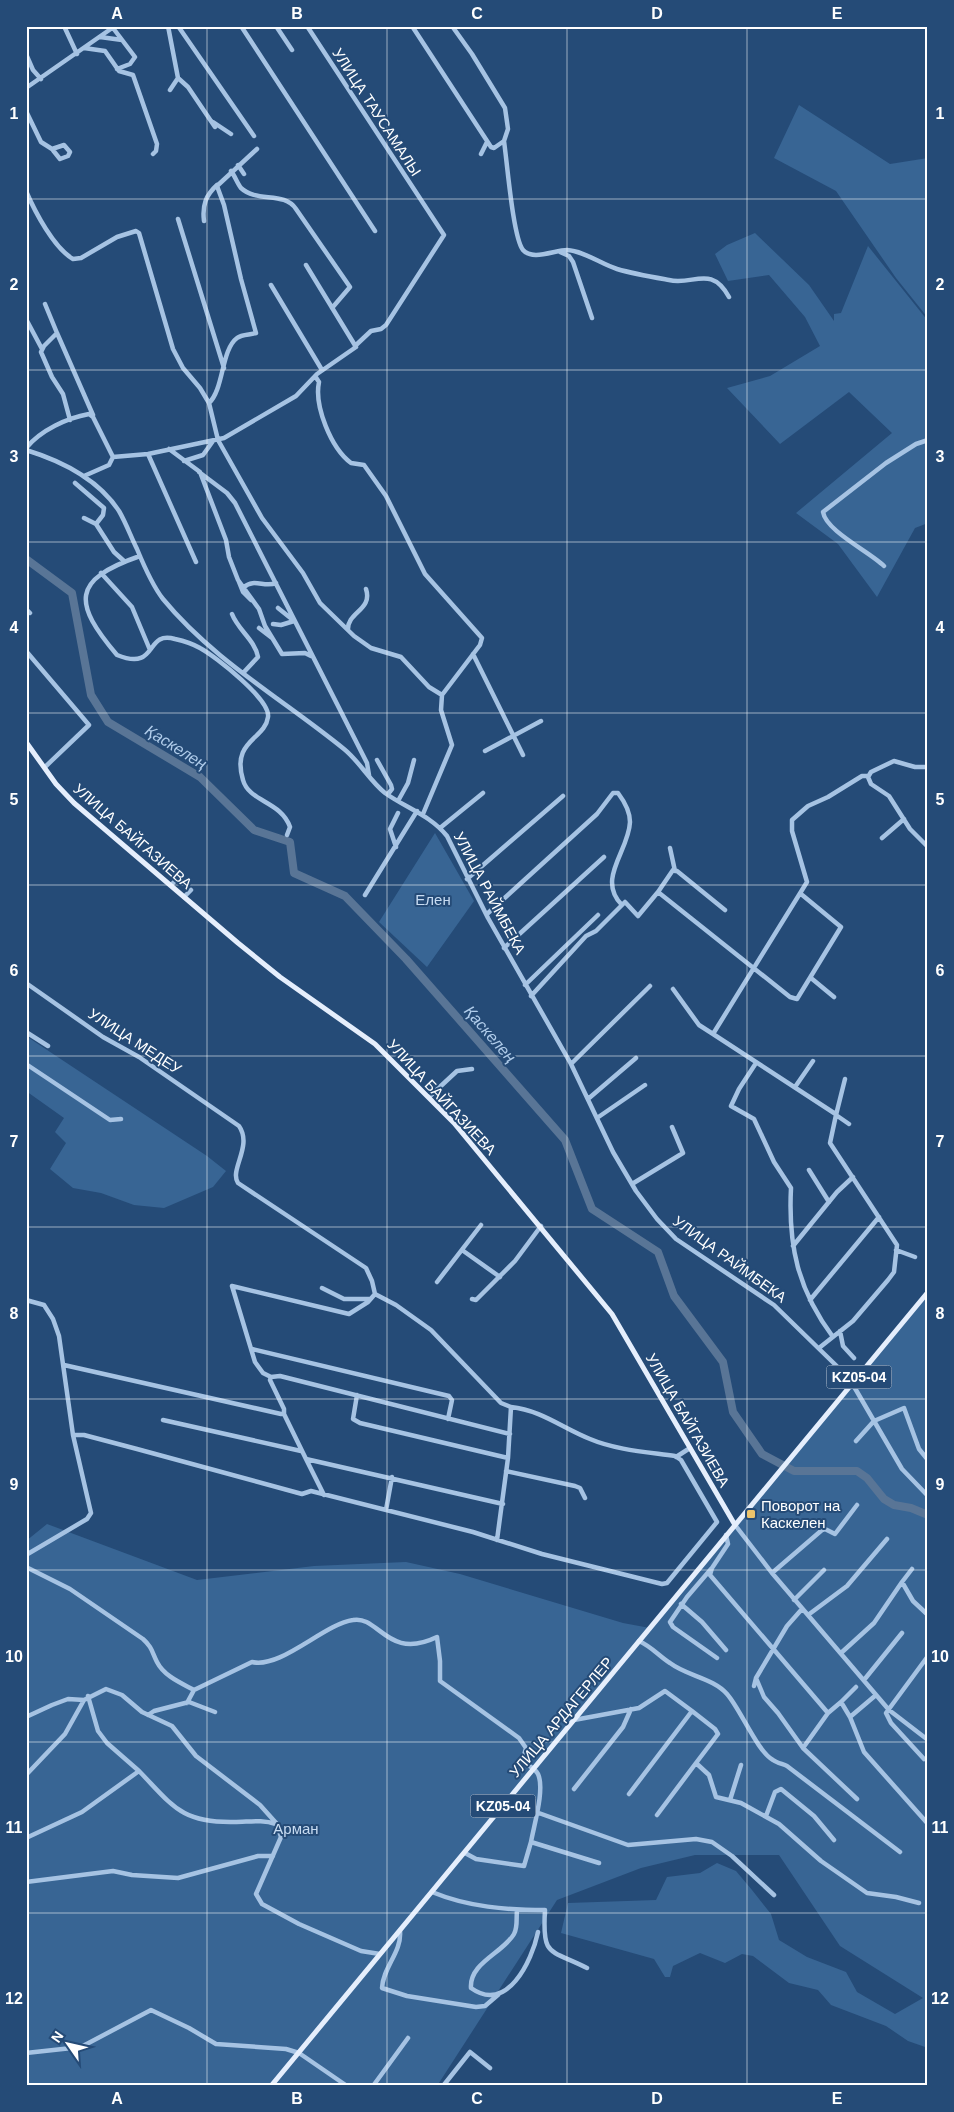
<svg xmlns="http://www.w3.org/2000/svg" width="954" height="2112" viewBox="0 0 954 2112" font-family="Arial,sans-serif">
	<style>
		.green { fill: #386594 }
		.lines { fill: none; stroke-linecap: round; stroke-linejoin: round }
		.river { stroke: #597596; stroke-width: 8 }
		.minor { stroke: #a6c3e3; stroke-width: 4.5 }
		.major { stroke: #e5eefc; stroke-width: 5 }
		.grid { fill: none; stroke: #fff; stroke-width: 1; stroke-opacity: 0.55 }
		.poi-dot { fill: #ecc36b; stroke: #254b77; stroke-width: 2 }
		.labels { text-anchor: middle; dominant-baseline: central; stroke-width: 4; stroke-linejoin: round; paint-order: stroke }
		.shield { fill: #254b77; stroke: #bec9d6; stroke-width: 1 }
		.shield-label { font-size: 14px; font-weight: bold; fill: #fff }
		.street-label { font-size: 15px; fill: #fff; stroke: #254b77 }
		.park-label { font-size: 15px; fill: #c8dcf2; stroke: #254b77 }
		.poi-label { font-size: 15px; fill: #fff; stroke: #254b77; text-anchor: start }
		.water-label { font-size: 16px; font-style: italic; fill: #b1cdeb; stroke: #254b77 }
		.neatline { fill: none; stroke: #fff; stroke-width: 2 }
		.grid-label { font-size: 16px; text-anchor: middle; font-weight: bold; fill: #fff }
	</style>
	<rect width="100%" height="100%" fill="#254b77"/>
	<path class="green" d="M799 105 890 164 928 158V318L896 278 836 191 774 158Z
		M755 233 809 285 834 321V314L841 313 868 246 928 321V523L915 528 877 597 838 544 796 513 892 433 849 392 780 444 727 388 770 376 820 346 805 317 769 275 728 281 715 254 727 245Z
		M435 833 474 901 427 967 379 922Z
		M26 1036 207 1156 226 1171 213 1187 164 1208 134 1205 101 1193 73 1188 50 1169 66 1143 55 1132 64 1118 26 1091Z
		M928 1292V2048L908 2041 886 2026 831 2005 818 1990 789 1983 753 1956 742 1954 725 1963 700 1953 673 1966 670 1977H665L654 1959 561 1933 568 1903 656 1900 667 1877 700 1873 717 1863 736 1871 752 1890 771 1914 779 1940 807 1957 846 1972 857 1992 895 2014 923 1998 840 1946 779 1855H695L641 1868 557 1900 437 2086H26V1541L47 1524 197 1580 314 1566 406 1562 460 1574 623 1623 650 1628Z"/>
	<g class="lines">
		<path class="river" d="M26 559 72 593 91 695 108 722 200 777 254 830 290 842 294 873 345 896 406 959 565 1140 592 1209 658 1252 674 1296 723 1362 733 1412 762 1454 794 1471H857L867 1478 884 1499 894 1505 911 1508 928 1515"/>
		<path class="minor" d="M64 26 77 54
			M168 26 178 78 188 87 215 127
			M178 26 254 136
			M241 26 375 231
			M276 26 292 50
			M307 26 444 235 386 325 381 329 371 331 355 346
			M412 26 491 147 494 148 504 141C507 161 513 238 523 250 532 261 555 250 567 250 584 251 601 264 617 269 634 274 652 277 669 280 693 286 711 264 729 297
			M452 26 472 54 505 108 508 129 504 141
			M113 28 135 57 130 64 117 69
			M100 37 122 40
			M84 48 105 51 119 71 133 75 157 144 156 151 153 154
			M26 54 33 70 41 79
			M26 88 115 26
			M170 90 178 78
			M26 111 41 142 52 149 60 159 68 156 70 152 64 145 52 149
			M213 122 231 134
			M481 154 487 142
			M238 165 244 174
			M231 171C235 176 237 183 241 188 257 203 284 191 296 209L350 287 332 308
			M26 191C35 212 54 248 73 259L81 258 117 237 136 231 139 233 173 349 183 368 200 388 209 403C224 389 221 350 237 338 242 334 250 335 256 333L241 279 224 205 217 186 257 149
			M178 219 224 368
			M204 221C202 205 206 195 217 185
			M560 252 569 256 573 262 592 318
			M271 285 322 370
			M45 304 57 333 44 346 41 352 52 377 63 394 70 420
			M26 319 42 349
			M57 333 93 415
			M315 376 319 382C314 406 331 448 351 463L364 465 386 496 425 574 482 638 480 645 442 695 441 710 452 745 423 814
			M209 403 218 440 262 518 303 573 320 603 354 636 371 648 401 657 429 687 442 695
			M26 448C41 430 67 418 89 414L93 417 113 457 148 454 224 438 296 396 317 374 356 347 306 265
			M169 449 200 472 226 540 229 557 238 580 259 609 265 626 282 654 305 653 311 656
			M26 450C62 461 98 479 119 511 126 523 131 537 137 549 144 566 152 585 163 599 213 660 284 700 344 749 359 761 370 781 385 793 406 808 430 815 447 836L488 918 571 1064 613 1152 636 1191 657 1219 676 1239 774 1305 849 1378 902 1469 928 1496
			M148 454 196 562
			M184 461 203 455 213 441
			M199 472 227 493 235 503 367 763 369 775
			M84 476 109 465 113 457
			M75 483 104 508 103 515 96 524
			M84 518 96 524 114 552 124 561
			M140 556C71 580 73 603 117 655 159 672 144 630 175 639 184 641 193 644 200 648 215 656 271 700 268 717 265 740 231 740 243 780 249 802 281 801 290 827L287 835
			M884 566C870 552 826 531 823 512L886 463 916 444 928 440
			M101 573 132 607 150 650
			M239 582 243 592 251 600
			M244 587C254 578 265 588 276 583
			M278 608 293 620
			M26 609 30 613
			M232 614C238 630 255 640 258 657L244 672
			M273 624 281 625 294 621
			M259 628 272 638
			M348 630C347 612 373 610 366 589
			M26 651 89 725 45 767
			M473 654 523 755
			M485 751 541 721
			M377 760 391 785 392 789 388 794
			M928 767H915L894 761 871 772 868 777 871 784 889 796 910 829 928 847
			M398 801 408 783 414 760
			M440 828 483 793
			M882 838 904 819
			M396 847 390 829 398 813
			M670 848 675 871
			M467 879 563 796
			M171 885 174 882
			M658 892 673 870 677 871 725 910
			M365 895 417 811
			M184 897 191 890
			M487 914 597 814 613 793H618C624 801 630 812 630 822 629 851 596 879 622 905
			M504 948 604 857
			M811 978 834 997
			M26 983 103 1037 139 1057 239 1126C253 1146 229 1170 238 1183L366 1268 372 1281 375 1294 396 1305 431 1330 501 1403 511 1407
			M525 985 598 915
			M673 989 699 1025 713 1034
			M531 996 586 936 596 931 625 902 638 916 658 892 790 997 797 999 841 927 801 894
			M26 1032 48 1046
			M756 1063 739 1089 731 1106 754 1119 774 1162 791 1188C788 1246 798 1290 833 1337
			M26 1064 110 1120 121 1119
			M571 1064 650 986
			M845 1079 836 1115 849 1124
			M795 1087 813 1061
			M429 1097 457 1071 472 1069
			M588 1099 636 1058
			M597 1118 645 1085
			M809 1170 829 1202
			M632 1184 683 1153 672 1127
			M793 1246 837 1192 853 1177
			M462 1250 500 1277
			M896 1250 915 1257
			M437 1282 481 1225
			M322 1288 344 1299H370
			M472 1299 476 1300 515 1261 541 1226
			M26 1300 44 1305 53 1319 59 1336 73 1435
			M810 1300 879 1217
			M840 1331 843 1346 854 1358
			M819 1348 853 1321 888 1280 894 1272 897 1245 830 1143 836 1115 834 1113 713 1034 807 882 792 831V820L808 806 828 797 862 776H868
			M252 1349 449 1396 452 1400 448 1419
			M64 1365 281 1414H284V1409L270 1380 271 1377 280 1376 510 1434
			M271 1377 263 1373 255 1362 232 1286 349 1314 368 1302 375 1294
			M357 1395 353 1419 360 1423 508 1458
			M284 1414 306 1459
			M163 1420 301 1451
			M856 1441 874 1421 904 1408 919 1449 928 1460
			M676 1457 690 1448
			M506 1471 575 1486 580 1488 585 1498
			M324 1495 306 1459 503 1504
			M386 1510 392 1477
			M735 1525 772 1573 889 1710 928 1740
			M726 1535 728 1544 712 1568 710 1575 828 1713 803 1748 857 1799
			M26 1555 87 1519 91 1513 73 1435H84L137 1449 302 1494 311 1491 473 1532 542 1554 662 1584 667 1583 717 1522 681 1460 675 1456C647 1452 616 1450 590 1439 564 1429 541 1410 511 1407L508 1458 497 1540
			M26 1567 70 1589 143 1639C152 1647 152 1652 157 1662 164 1676 181 1683 194 1690L252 1662C281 1669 324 1624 353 1620 379 1615 387 1661 437 1637L440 1661V1681L519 1738 526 1748 522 1762C528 1765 535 1768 538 1774 545 1789 534 1825 531 1842L599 1863
			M711 1569 687 1597 670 1622 673 1627 717 1658
			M772 1573 822 1530 825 1529 835 1534 857 1505
			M902 1582 912 1569
			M794 1600 824 1570
			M681 1604 702 1622 726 1650
			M802 1609 787 1626 756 1678 764 1697 778 1713 803 1748
			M808 1615 847 1586 887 1539
			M639 1641C652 1647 659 1656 670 1663 687 1676 713 1678 727 1694 741 1710 757 1751 773 1760 777 1763 783 1764 787 1766L900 1852
			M841 1653 874 1623 902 1582 913 1601 928 1615
			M864 1680 902 1633
			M754 1686 756 1678
			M876 1695 850 1717 864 1752 928 1824
			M841 1702 856 1687
			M187 1703 194 1690
			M692 1711 715 1729 718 1734 696 1763
			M828 1713 841 1702 850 1717
			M148 1715 154 1711 189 1702 215 1712
			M26 1717 52 1705 68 1699 84 1700 106 1689 122 1695 142 1712 172 1726 196 1756 260 1805 277 1824 281 1837 256 1894 262 1904 299 1924 361 1951 380 1954
			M574 1720 639 1708 665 1691 692 1711 629 1794
			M924 1759 891 1723 886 1713 928 1656
			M139 1771C173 1806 181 1823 234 1822 249 1822 261 1819 276 1824
			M26 1775 65 1734 84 1700
			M574 1789 623 1727 631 1709
			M730 1800 741 1765
			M536 1812 628 1845 696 1839 712 1842 732 1856 774 1895
			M657 1815 696 1763 709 1775 716 1797 741 1803 779 1824 821 1861 867 1893 896 1897 919 1903
			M766 1816 775 1792 781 1789 814 1816 834 1840
			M26 1838 82 1812 139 1771 107 1743 98 1731 88 1696
			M465 1853 476 1859 524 1866 531 1842
			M26 1882 113 1871 132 1875 178 1878 258 1856H273
			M432 1892C468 1907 507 1910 545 1910 542 1957 549 1949 587 1968
			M517 1910C516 1918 518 1927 514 1934 503 1953 469 1963 471 1988 507 2014 532 1961 538 1932
			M400 1931C402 1952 383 1967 382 1988L407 1996 476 2007 485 2006 499 1994
			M26 2053 81 2047 151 2010 189 2028 216 2044 286 2049 299 2053 347 2086
			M373 2086 408 2038
			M443 2086 470 2052 490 2068"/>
		<path class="major" d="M26 742 56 784 74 803 238 943 280 977 375 1044 454 1123 612 1314 735 1525
			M271 2086 928 1292"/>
	</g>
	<path class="grid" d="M207 26V2086M387 26V2086M567 26V2086M747 26V2086M26 199H928M26 370H928M26 542H928M26 713H928M26 885H928M26 1056H928M26 1227H928M26 1399H928M26 1570H928M26 1742H928M26 1913H928"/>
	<rect class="poi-dot" x="746" y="1509" width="10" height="10" rx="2.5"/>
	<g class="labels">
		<g class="shield">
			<rect x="826.5" y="1365.5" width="65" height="23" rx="4"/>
			<rect x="470.5" y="1794.5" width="65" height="23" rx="4"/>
		</g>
		<g class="shield-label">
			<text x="859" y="1377">KZ05-04</text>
			<text x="503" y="1806">KZ05-04</text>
		</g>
		<g class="street-label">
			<text transform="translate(377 112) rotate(57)">УЛИЦА ТАУСАМАЛЫ</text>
			<text transform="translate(133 836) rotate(41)">УЛИЦА БАЙГАЗИЕВА</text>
			<text transform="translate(490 893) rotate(62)">УЛИЦА РАЙМБЕКА</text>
			<text transform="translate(135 1041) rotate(33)">УЛИЦА МЕДЕУ</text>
			<text transform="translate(442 1097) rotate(47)">УЛИЦА БАЙГАЗИЕВА</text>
			<text transform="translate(730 1259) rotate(36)">УЛИЦА РАЙМБЕКА</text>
			<text transform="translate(688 1420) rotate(60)">УЛИЦА БАЙГАЗИЕВА</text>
			<text transform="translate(561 1717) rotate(-50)">УЛИЦА АРДАГЕРЛЕР</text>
		</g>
		<g class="park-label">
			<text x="433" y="899">Елен</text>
			<text x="296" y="1828">Арман</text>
		</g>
		<g class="poi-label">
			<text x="761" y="1505">Поворот на<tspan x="761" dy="17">Каскелен</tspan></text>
		</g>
		<g class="water-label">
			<text transform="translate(176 747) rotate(32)">Қаскелең</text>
			<text transform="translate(490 1034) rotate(49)">Қаскелең</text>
		</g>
	</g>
	<rect width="954" height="2112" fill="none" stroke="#254b77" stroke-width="55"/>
	<g transform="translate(68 2044) rotate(304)" stroke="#254b77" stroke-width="4" paint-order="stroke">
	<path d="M0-4L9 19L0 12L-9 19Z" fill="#ffffff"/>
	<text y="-8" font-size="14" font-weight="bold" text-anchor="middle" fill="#ffffff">N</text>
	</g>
	<rect x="28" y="28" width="898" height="2056" class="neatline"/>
	<g class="grid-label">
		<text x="117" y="19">A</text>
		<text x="297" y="19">B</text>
		<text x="477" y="19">C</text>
		<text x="657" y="19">D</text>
		<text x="837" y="19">E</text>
		<text x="14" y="119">1</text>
		<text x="940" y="119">1</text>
		<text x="14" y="290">2</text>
		<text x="940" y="290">2</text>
		<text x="14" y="462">3</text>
		<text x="940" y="462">3</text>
		<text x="14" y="633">4</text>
		<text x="940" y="633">4</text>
		<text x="14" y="805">5</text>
		<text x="940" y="805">5</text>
		<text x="14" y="976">6</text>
		<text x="940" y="976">6</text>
		<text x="14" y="1147">7</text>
		<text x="940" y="1147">7</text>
		<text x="14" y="1319">8</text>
		<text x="940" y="1319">8</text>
		<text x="14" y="1490">9</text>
		<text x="940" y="1490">9</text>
		<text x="14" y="1662">10</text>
		<text x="940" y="1662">10</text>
		<text x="14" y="1833">11</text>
		<text x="940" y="1833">11</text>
		<text x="14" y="2004">12</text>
		<text x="940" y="2004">12</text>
		<text x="117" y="2104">A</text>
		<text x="297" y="2104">B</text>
		<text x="477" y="2104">C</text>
		<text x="657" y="2104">D</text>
		<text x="837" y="2104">E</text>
	</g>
</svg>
